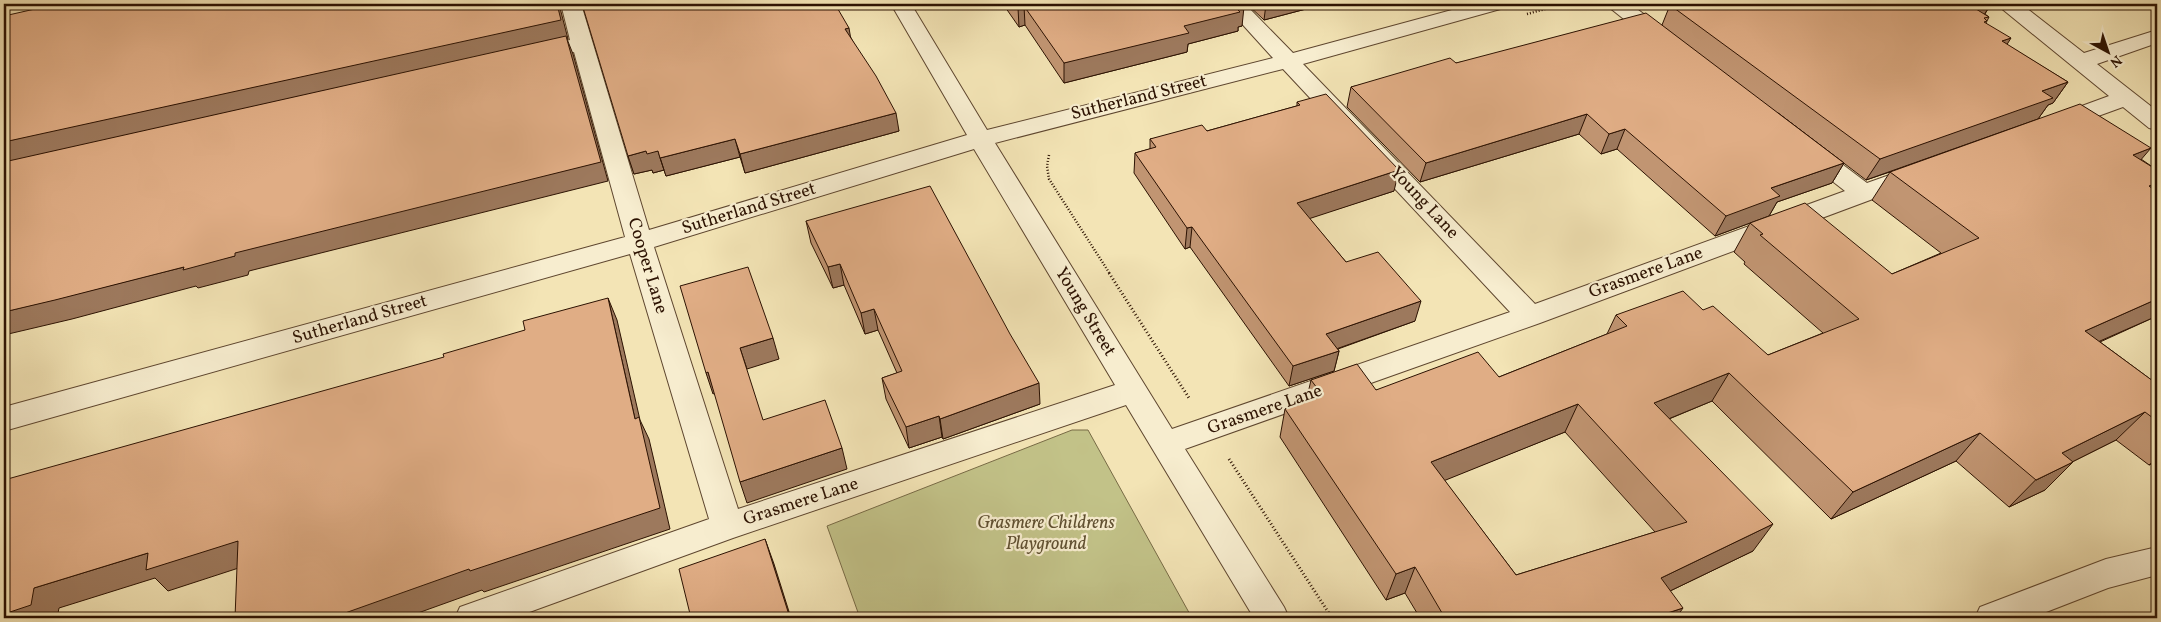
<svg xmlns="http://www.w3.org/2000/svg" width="2161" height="622" viewBox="0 0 2161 622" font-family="Vollkorn,serif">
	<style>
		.green { fill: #c2c288; stroke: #776a45 }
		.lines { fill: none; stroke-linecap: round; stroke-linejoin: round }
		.minor-casing { stroke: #5e462f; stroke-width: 2 }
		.major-casing { stroke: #2c1202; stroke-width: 2 }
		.path-far1 { stroke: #2c1202; stroke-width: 2.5; stroke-dasharray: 1 2; stroke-linecap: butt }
		.path { stroke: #2c1202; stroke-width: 3; stroke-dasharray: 1 2.5; stroke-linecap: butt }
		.minor { fill: #f7edcf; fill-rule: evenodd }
		.major { fill: #eac27a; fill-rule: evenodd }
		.wall { fill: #c19572; stroke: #2c1202; fill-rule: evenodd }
		.shaded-wall { fill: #9d795d; stroke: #2c1202 }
		.building { fill: #e0ad85; stroke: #2c1202; fill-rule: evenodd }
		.labels { text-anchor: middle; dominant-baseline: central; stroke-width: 4.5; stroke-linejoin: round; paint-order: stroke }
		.street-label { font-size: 18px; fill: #2c1202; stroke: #f7edcf }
		.park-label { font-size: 18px; font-style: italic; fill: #605031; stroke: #f7edcf }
	</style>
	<rect width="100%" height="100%" fill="#f3e4b5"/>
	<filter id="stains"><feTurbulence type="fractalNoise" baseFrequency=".004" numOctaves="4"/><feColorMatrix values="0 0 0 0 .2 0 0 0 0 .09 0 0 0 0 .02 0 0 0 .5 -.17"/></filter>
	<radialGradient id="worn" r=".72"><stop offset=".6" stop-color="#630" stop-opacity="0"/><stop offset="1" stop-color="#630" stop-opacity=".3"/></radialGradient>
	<path class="green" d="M1072 430H1088L1192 618H860L827 526Z"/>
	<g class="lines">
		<defs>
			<path id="minor" d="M561 4H581L649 230 967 135 891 4H911L987 130 1273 58 1224 4H1245L1293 53 1474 4H1507L1504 8 1303 64 1535 304 1845 191 1800 156 1797 151 1800 146 1809 143 1818 146 1867 183 1915 166 1924 168 1927 174 1924 180 1540 323 1185 449 1284 607 1289 618H1254L1126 405 733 538 513 618H455L460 607 709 519 630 254 4 431V407L625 237 574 52 534 62 526 60 523 55 526 50 570 40ZM1283 69 1510 312 1172 429 995 143ZM974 149 1115 385 738 509 654 247Z
				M1607 4H1630L1671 34 1674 39 1671 44 1663 46 1655 44 1610 8Z
				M1998 4H2021L2084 53 2157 30V43L2097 64 2157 111V130L2149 128 2123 107 2065 128 2057 130 2049 128 2045 123 2049 118 2109 96 2001 8Z
				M2157 547V575L2108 588 2031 618H1975L1980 607 2106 559Z"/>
			<path id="major" d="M4 4H16L13 8 4 10Z"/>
		</defs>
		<use href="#minor" class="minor-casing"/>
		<use href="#major" class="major-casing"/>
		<path class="path-far1" d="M1527 14 1563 4
			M1049 155 1047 166 1049 179 1110 274"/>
		<path class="path" d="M1109 273 1189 398
			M1229 459 1332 618"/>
		<use href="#minor" class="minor"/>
		<use href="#major" class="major"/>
	</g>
	<path class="wall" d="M1003 4H1241L1242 26 1238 27V31L1188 44 1187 52 1064 83 1025 25 1019 27Z
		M1247 4H1325L1264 20Z
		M1672 4H1991L1985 14 1989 17 1986 23 2007 45 2068 82 2053 103 2048 105 2038 119 2141 159 2157 170V316L2100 342 2157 384V461L2149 465 2116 440 2072 462H2073L2045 490 2009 507 1956 461 1831 519 1712 401 1669 419 1753 551 1670 591 1676 618H1420L1405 593 1386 600 1280 437 1285 409 1306 402 1311 380 1376 390 1499 377 1607 334 1616 315 1703 310 1768 355 1823 333 1744 264 1745 262 1734 252 1750 223 1892 274 1941 253 1872 200 1890 172 1866 180 1778 113 1844 163 1832 183 1777 202 1769 216 1715 236 1617 149 1601 154 1579 134 1420 182 1347 107 1351 87 1456 63 1662 25 1670 5ZM1565 432 1655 532 1516 575 1444 480Z
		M850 36 899 131 745 173 740 157 666 176 664 170 653 173 652 170 634 174 628 156Z
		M1297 102 1394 191 1309 218 1346 262 1415 321 1338 349 1339 351 1334 371 1289 386 1190 247 1185 249 1134 173 1135 153 1150 149V139L1207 131 1297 106Z
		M806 221 1040 404 943 439 942 437 909 448 886 399 882 378 897 373 878 330 865 334 844 285 833 288 811 243Z"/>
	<path class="shaded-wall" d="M557 4H560H559L568 39H567L573 54 608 181 249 271 248 275 198 288 196 286 72 319 4 335V312L184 267 235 256 4 164V142Z
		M1266 4H1325L1264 20Z
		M1991 4 1978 24 1976 9Z
		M1024 6 1025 25 1019 27 1018 8Z
		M1244 7 1242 26 1238 27V31L1188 44 1187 52 1064 83V63Z
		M849 28 852 46 845 29Z
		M2011 38 1998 59 2002 41Z
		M2068 82 2053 103 2048 105 2038 119 1866 180 1880 159 2042 91Z
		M896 113 899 131 745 173 740 154Z
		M1587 114 1579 134 1420 182 1426 163Z
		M1625 129 1617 149 1601 154 1609 134Z
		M735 139 740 157 666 176 660 158Z
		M2151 148 2127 176 2133 155Z
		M646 151H658L664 170 653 173 652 170 634 174 628 156Z
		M1844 163 1832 183 1777 202 1769 216 1715 236 1726 216 1771 188Z
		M1399 170 1394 191 1293 224 1297 203Z
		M2157 183V193L2149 186Z
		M1192 227 1190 247 1185 249 1187 228Z
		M840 264 844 285 833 288 828 267Z
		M608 298 617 320 640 420 649 439 670 529 484 592 482 590 404 618H331L635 419Z
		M2157 299V316L2059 359 2085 331Z
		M1421 301 1415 321 1322 354 1326 334Z
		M874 309 878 330 865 334 861 313Z
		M773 338 779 359 747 369 740 348Z
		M1339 351 1334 371 1289 386 1293 366Z
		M708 372 715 393 713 394 706 373Z
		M1729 373 1712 401 1639 431 1654 403Z
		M1039 383 1040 404 943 439 940 419Z
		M1578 404 1565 432 1421 490 1431 462Z
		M2145 412 2116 440 2036 480 2073 462 2045 490 2009 507 2062 453Z
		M939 416 942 437 909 448 906 427Z
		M1980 433 1956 461 1831 519 1853 492Z
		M842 448 847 469 747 503 740 482Z
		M2157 458V461L2149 465Z
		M1773 524 1753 551 1643 604 1661 578Z
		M765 539 774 564 791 618H790Z
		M238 541 257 562 168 591 155 578 59 608 57 618H4V614L34 588 148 553Z
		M1415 567 1405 593 1386 600 1396 574Z
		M1683 608 1676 618H1652Z"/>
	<path class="building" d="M57 4H557L561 20 4 142V16Z
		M582 4H835L849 28 845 29 876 76 896 113 740 154 735 139 660 158 658 151 647 154 646 151 628 156Z
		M1015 4H1241L1244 7 1237 9 1240 12 1184 26 1189 33 1064 63 1024 6 1018 8Z
		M1674 4H1991L1976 9 1989 17 1984 18 1987 21 1984 22 2011 38 2002 41 2068 82 2042 91 2053 98 1880 159 1670 5Z
		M1646 13 1844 163 1771 188 1780 196 1726 216 1625 129 1609 134 1587 114 1426 163 1351 87 1450 58 1456 63Z
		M566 36 601 162 235 253V256L183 270 184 267 55 300 4 312V162Z
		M1326 94 1399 170 1297 203 1346 262 1378 252 1421 301 1326 334 1339 351 1293 366 1192 227 1187 228 1135 153 1156 147 1150 139 1202 125 1207 131 1300 105 1297 102Z
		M2080 104 2151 148 2133 155 2157 170V183L2149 186 2157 192V299L2085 331 2157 384V421L2145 412 2062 453 2073 462 2036 480 1980 433 1853 492 1729 373 1654 403 1773 524 1661 578 1683 608 1652 618H1445L1415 567 1396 574 1285 409 1323 396 1311 380 1357 364 1376 390 1478 352 1499 377 1627 326 1616 315 1683 291 1703 310 1713 306 1768 355 1859 319 1760 235 1763 234 1750 223 1805 203 1892 274 1979 238 1890 172ZM1578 404 1687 522 1516 575 1431 462Z
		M930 186 1010 334 1039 383 940 419 939 416 906 427 882 378 902 371 874 309 861 313 840 264 828 267 806 221Z
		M748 267 773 338 740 348 763 420 825 400 842 448 740 482 708 372 706 373 680 286Z
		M608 298 635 419 639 417 660 508 470 571 469 569 331 618H235L238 541 146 570 148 553 34 588 31 605 4 614V480L444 357 443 354 525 330 523 321Z
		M765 539 790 618H691L679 569Z"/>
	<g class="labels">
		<g class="street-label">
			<text transform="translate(1139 98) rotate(-14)">Sutherland Street</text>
			<text transform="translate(1424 203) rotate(47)">Young Lane</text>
			<text transform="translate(749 209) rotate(-17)">Sutherland Street</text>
			<text transform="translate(647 266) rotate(73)">Cooper Lane</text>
			<text transform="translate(1646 273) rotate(-20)">Grasmere Lane</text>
			<text transform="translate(1085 312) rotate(59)">Young Street</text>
			<text transform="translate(360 320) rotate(-16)">Sutherland Street</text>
			<text transform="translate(1265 410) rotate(-19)">Grasmere Lane</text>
			<text transform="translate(801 502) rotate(-18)">Grasmere Lane</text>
		</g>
		<g class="park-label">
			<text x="1046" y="523">Grasmere Childrens<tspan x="1046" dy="21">Playground</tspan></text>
		</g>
	</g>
	<rect width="2161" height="622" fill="none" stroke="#f3e4b5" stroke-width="20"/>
	<rect x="5" y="5" width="2151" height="612" fill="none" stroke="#2c1202" stroke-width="2.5"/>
	<rect x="10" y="10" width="2141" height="602" fill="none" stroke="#2c1202"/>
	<g transform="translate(2108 52) rotate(140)" stroke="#f7edcf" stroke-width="4" paint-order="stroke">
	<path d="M0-4L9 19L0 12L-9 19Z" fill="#2c1202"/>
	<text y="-8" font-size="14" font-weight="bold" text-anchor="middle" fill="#2c1202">N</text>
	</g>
	<rect width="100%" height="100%" filter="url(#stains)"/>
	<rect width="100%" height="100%" fill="url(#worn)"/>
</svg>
